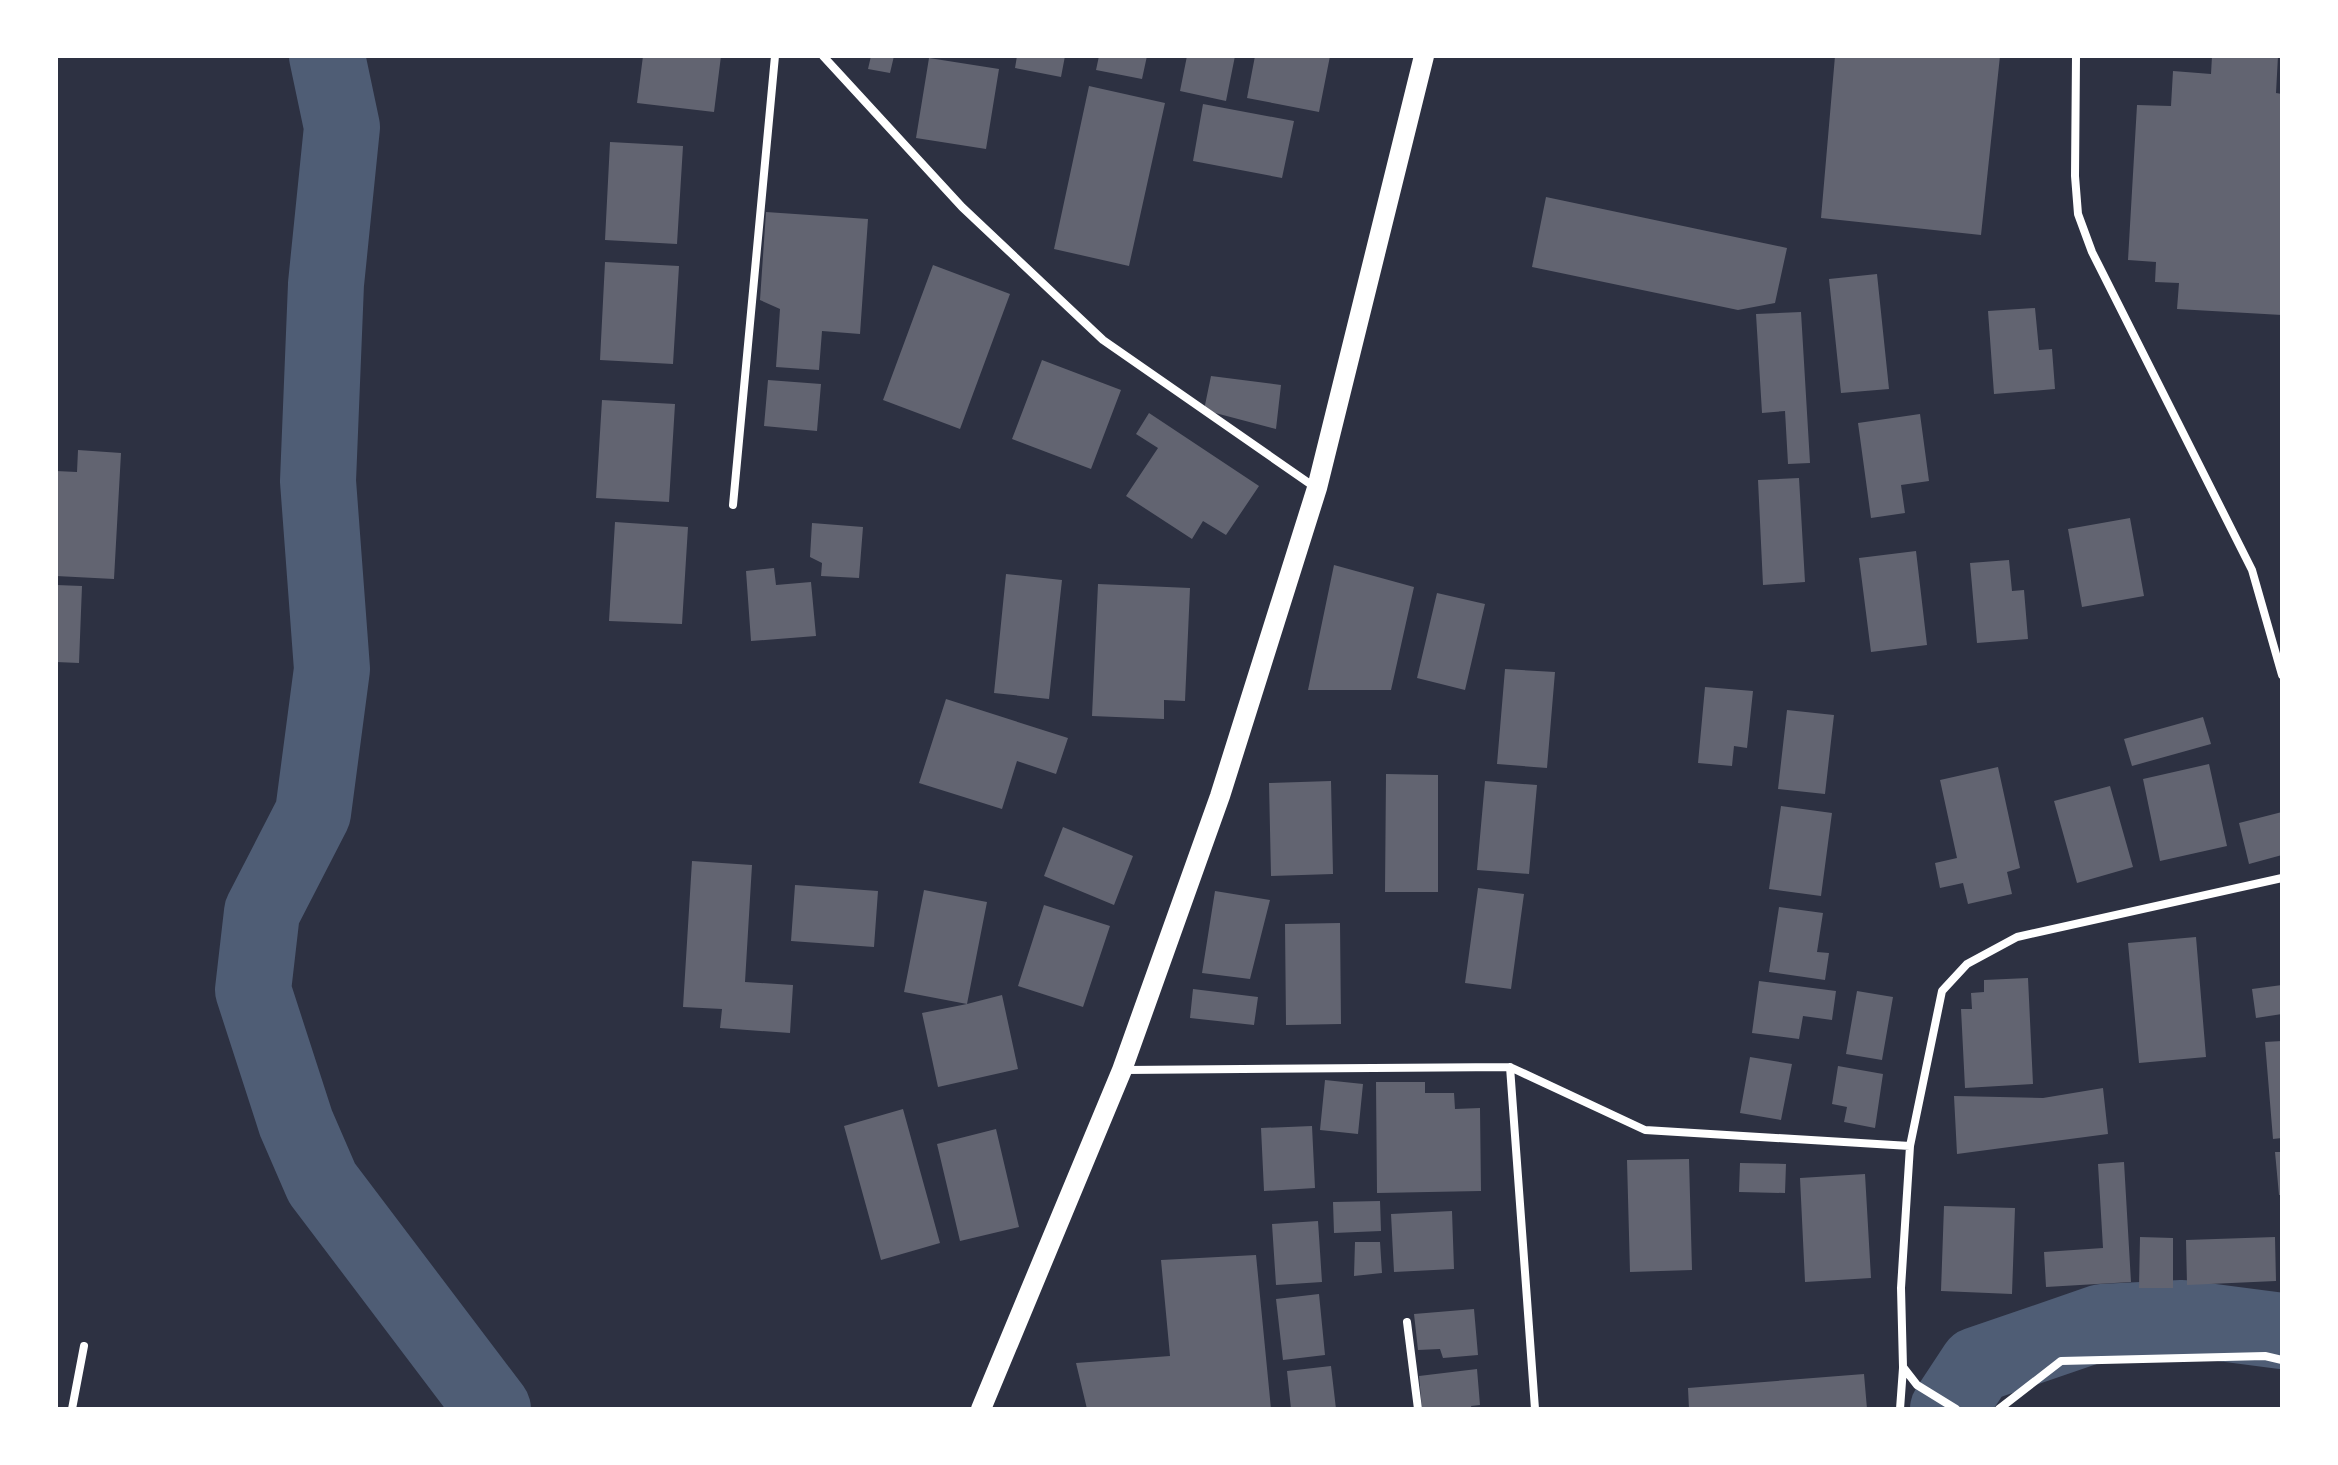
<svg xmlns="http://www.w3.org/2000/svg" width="2338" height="1465" viewBox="0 0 2338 1465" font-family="Inter,sans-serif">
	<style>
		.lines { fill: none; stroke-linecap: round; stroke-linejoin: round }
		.river { stroke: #4f5d75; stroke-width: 76 }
		.building { fill: #626471 }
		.minor { stroke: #fff; stroke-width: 8 }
		.primary { stroke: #fff; stroke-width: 20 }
	</style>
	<rect width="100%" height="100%" fill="#2d3142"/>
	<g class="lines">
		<path class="river" d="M327 56 342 127 326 284 318 481 332 669 313 813 262 912 253 990 296 1123 322 1183 493 1409
			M1948 1409 1977 1365 2102 1322 2182 1318 2282 1331"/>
	</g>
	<path class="building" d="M643 56H721L714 112 637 103Z
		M871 56H894L890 73 868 69Z
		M1017 56H1065L1061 77 1015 68Z
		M1099 56H1147L1142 79 1096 70Z
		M1187 56H1235L1226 101 1180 91Z
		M1255 56H1330L1319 112 1247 98Z
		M1835 56H2000L1981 235 1821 218Z
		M2212 56H2278L2276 93 2282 94V315L2177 309 2179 283 2155 282 2156 262 2128 260 2137 105 2171 106 2173 71 2211 74Z
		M929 58 999 69 986 149 916 138Z
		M1089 86 1165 103 1129 266 1054 249Z
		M1203 104 1294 121 1282 178 1193 161Z
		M610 142 683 146 677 244 605 240Z
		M1546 197 1787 248 1775 303 1738 310 1532 267Z
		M766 212 868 219 860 334 822 331 819 370 776 367 780 309 760 300Z
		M605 262 679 266 673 364 600 360Z
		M933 265 1010 294 960 429 883 400Z
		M1877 274 1889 389 1841 393 1829 279Z
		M2035 308 2039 350 2052 349 2055 389 1994 394 1988 311Z
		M1801 312 1810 463 1788 464 1785 411 1762 413 1756 314Z
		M1042 360 1121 390 1091 469 1012 439Z
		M1211 376 1281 385 1276 429 1204 410Z
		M768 380 821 384 817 431 764 426Z
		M602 400 675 404 669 502 596 498Z
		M1149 413 1259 486 1226 535 1203 521 1192 539 1126 496 1158 448 1136 434Z
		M1920 414 1929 481 1901 485 1905 513 1871 518 1858 423Z
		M78 450 121 453 114 579 56 576V471L77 472Z
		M1799 478 1805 582 1763 585 1758 480Z
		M2130 518 2144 596 2082 607 2068 529Z
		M615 522 688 527 682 624 609 621Z
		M812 523 863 527 859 578 821 576 822 563 810 557Z
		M1916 551 1927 645 1871 652 1859 558Z
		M2009 560 2012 591 2024 590 2028 639 1977 643 1970 563Z
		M1334 565 1414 587 1391 690H1308Z
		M774 568 776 585 811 582 816 636 751 641 746 571Z
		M1006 574 1062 580 1049 699 994 693Z
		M1098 584 1190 588 1185 701 1164 700V719L1092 716Z
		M56 585 82 586 79 663 56 662Z
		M1437 593 1485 604 1465 690 1417 678Z
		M1505 669 1555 672 1547 768 1497 764Z
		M1705 687 1753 691 1747 748 1734 746 1732 766 1698 763Z
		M946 699 1068 738 1056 774 1017 761 1002 809 919 783Z
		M1787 710 1834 715 1825 794 1778 789Z
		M2203 717 2211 744 2132 766 2124 739Z
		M2209 764 2227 846 2160 861 2143 779Z
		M1998 767 2020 868 2007 872 2012 894 1968 904 1963 883 1940 888 1935 863 1957 858 1940 780Z
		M1386 774 1438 775V892H1385Z
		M1331 781 1333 874 1271 876 1269 783Z
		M1485 781 1537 785 1529 874 1477 870Z
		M2110 786 2133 867 2077 883 2054 801Z
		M1781 806 1832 813 1821 896 1769 889Z
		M2282 812V855L2249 864 2239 823Z
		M1063 827 1133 856 1114 905 1044 876Z
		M692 861 752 865 745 982 793 985 790 1033 720 1028 722 1009 683 1007Z
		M795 885 878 891 874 947 791 941Z
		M1478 888 1524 894 1511 989 1465 983Z
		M924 890 987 902 967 1004 1002 995 1018 1069 938 1087 922 1013 967 1004 904 992Z
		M1215 891 1270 900 1250 979 1202 973Z
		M1044 905 1110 926 1083 1007 1018 986Z
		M1779 907 1823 913 1817 952 1829 953 1825 980 1769 972Z
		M1340 923 1341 1024 1286 1025 1285 924Z
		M2196 937 2206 1057 2139 1063 2128 943Z
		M2028 978 2033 1084 1965 1088 1961 1009H1972L1971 993 1984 992V980Z
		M1759 981 1836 991 1832 1020 1803 1016 1799 1039 1752 1033Z
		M2282 985V1014L2256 1018 2252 989Z
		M1193 989 1258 997 1254 1025 1190 1018Z
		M1857 991 1893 997 1882 1060 1846 1054Z
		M2282 1041V1138L2273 1139 2265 1042Z
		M1750 1057 1792 1064 1781 1120 1740 1113Z
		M1838 1066 1883 1074 1875 1128 1844 1122 1847 1107 1832 1104Z
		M1325 1080 1363 1084 1358 1134 1320 1130Z
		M1376 1082H1425V1093H1454L1455 1109 1480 1108 1481 1191 1377 1193Z
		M2103 1088 2108 1134 1957 1154 1954 1096 2043 1098Z
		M903 1109 940 1243 881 1260 844 1126Z
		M1312 1126 1315 1188 1264 1191 1261 1128Z
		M996 1129 1019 1227 960 1241 937 1144Z
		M2275 1152H2282V1195H2279Z
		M1689 1159 1692 1270 1630 1272 1627 1160Z
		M2124 1162 2131 1282 2046 1287 2044 1252 2103 1248 2098 1164Z
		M1740 1163 1786 1164 1785 1193 1739 1192Z
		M1865 1174 1871 1278 1805 1282 1800 1178Z
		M1380 1201 1381 1231 1334 1233 1333 1202Z
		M1944 1206 2015 1208 2012 1294 1941 1291Z
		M1452 1211 1454 1269 1394 1272 1391 1214Z
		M1318 1221 1322 1282 1276 1285 1272 1224Z
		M2140 1237 2173 1238V1288H2139Z
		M2275 1237 2276 1281 2187 1285 2186 1240Z
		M1355 1242H1380L1382 1273 1354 1276Z
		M1256 1255 1271 1409H1087L1076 1363 1170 1356 1161 1260Z
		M1319 1294 1325 1355 1283 1360 1276 1299Z
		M1474 1309 1478 1355 1443 1358 1440 1349 1418 1350 1414 1314Z
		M1331 1366 1336 1409H1291L1287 1371Z
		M1477 1369 1480 1405 1471 1406 1472 1409H1422L1419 1376Z
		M1864 1374 1867 1409H1689L1688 1388Z"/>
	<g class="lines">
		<path class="minor" d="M823 56 962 207 1103 340 1316 488
			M2076 56 2075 176 2078 214 2092 252 2252 570 2282 675
			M733 505 775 56
			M1510 1067 1535 1409
			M1125 1070 1510 1067 1645 1130 1910 1146
			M1407 1322 1418 1409
			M72 1409 84 1346
			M1900 1409 1903 1368
			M1956 1409 1917 1385 1903 1367 1901 1288 1910 1146 1942 991 1967 964 2017 937 2282 878
			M1999 1409 2061 1361 2265 1356 2282 1360"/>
		<path class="primary" d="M981 1409 1122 1070 1220 796 1317 488 1424 56"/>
	</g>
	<rect width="2338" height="1465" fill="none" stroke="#ffffff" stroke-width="116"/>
</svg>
